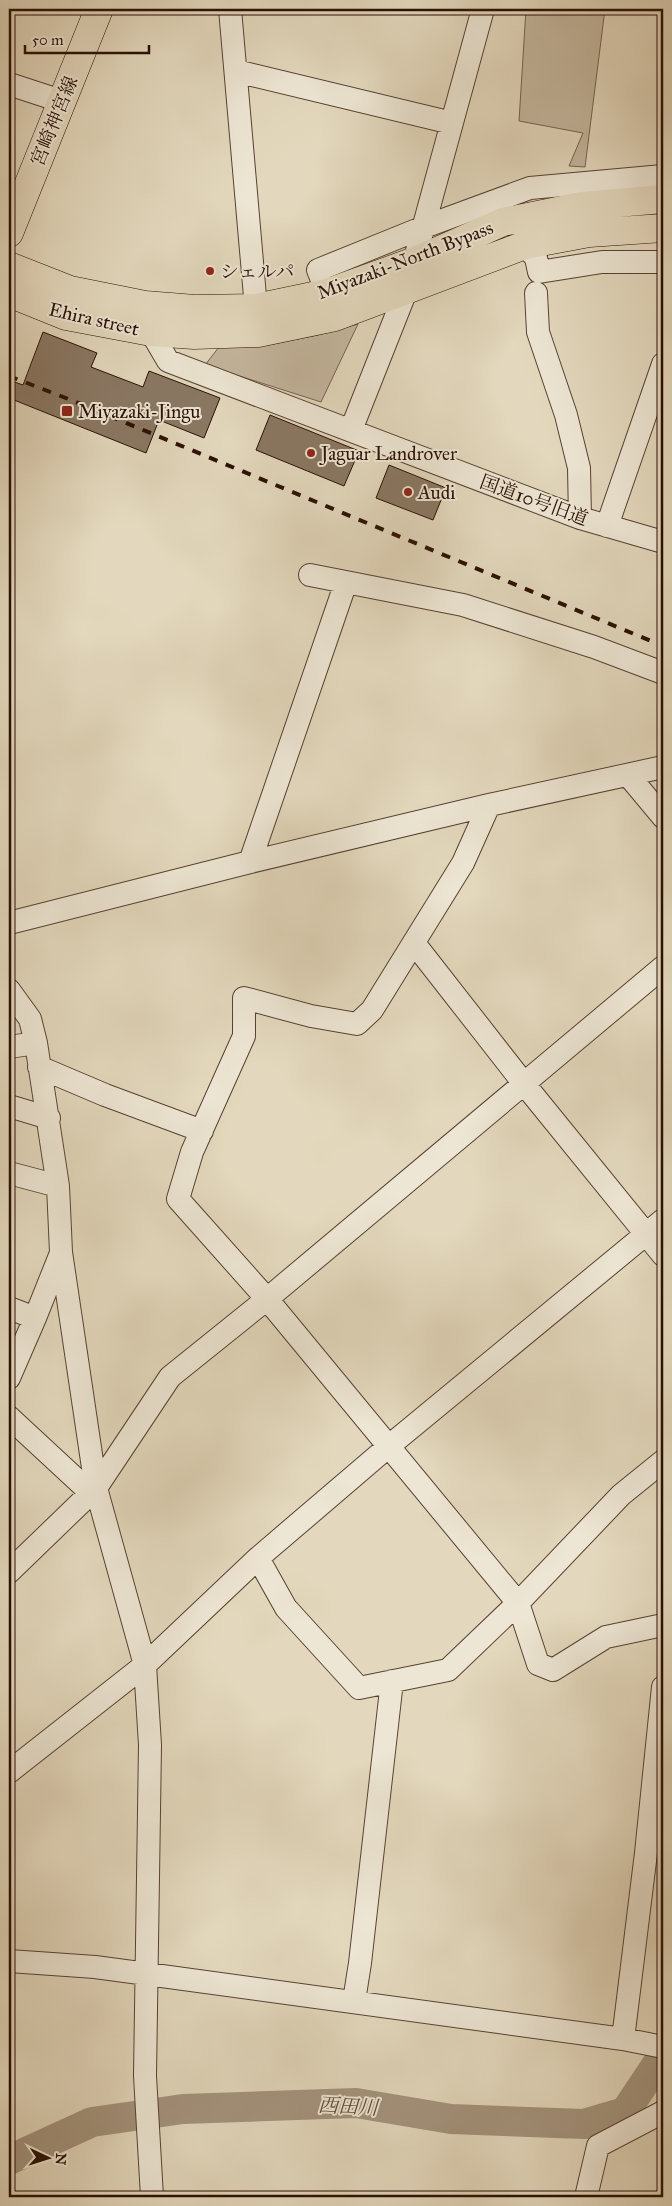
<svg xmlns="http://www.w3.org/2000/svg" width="672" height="2206" viewBox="0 0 672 2206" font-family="'IM FELL Great Primer','Noto Serif JP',serif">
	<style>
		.green { fill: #c4b69e; stroke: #776251 }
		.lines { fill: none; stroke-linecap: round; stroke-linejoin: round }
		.river { stroke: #a4947e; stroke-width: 30 }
		.building { fill: #8a7864; stroke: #2a0f04 }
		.minor-casing { stroke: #584132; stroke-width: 24 }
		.major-casing { stroke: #2a0f04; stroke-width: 29 }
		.highway-casing { stroke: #2a0f04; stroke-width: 29 }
		.minor { stroke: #ede6d4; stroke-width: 22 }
		.major { stroke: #e3d8bd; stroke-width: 28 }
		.highway { stroke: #e3d8bd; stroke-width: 28 }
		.rail { stroke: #2a0f04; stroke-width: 4; stroke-dasharray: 9 9; stroke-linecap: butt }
		.poi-dot { fill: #8f2418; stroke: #ede6d4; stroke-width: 2 }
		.labels { text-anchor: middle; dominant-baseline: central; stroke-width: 4; stroke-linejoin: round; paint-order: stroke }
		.street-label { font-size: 19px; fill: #2a0f04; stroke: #ede6d4 }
		.poi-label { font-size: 19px; fill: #2a0f04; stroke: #ede6d4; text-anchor: start }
		.water-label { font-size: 20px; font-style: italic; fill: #614b3b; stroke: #ede6d4 }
	</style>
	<rect width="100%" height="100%" fill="#e3d8bd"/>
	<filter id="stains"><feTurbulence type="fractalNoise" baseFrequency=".004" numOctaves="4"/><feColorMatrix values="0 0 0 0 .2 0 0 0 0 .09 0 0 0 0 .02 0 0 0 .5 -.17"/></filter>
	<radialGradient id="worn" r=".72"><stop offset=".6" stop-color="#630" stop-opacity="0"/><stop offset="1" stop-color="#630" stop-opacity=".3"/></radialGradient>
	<path class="green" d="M526 9H605L585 167 569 166 583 133 519 121Z
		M358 324 321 402 205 365 219 347 263 346 318 335Z"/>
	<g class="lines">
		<path class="river" d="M9 2160 92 2122 183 2109 356 2103 451 2119 584 2124 625 2112 663 2055"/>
	</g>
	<path class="building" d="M43 332 97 353 91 367 143 387 149 371 220 398 204 438 159 420 146 453 9 398V380L23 385Z
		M270 415 359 451 344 486 256 450Z
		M389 465 446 488 433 520 376 498Z"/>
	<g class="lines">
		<defs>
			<path id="minor" d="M230 9 256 308
				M236 71 452 123
				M9 84 61 101
				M525 245 536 258 539 272 602 262H663
				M327 293 318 270 424 227 530 188 663 176
				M536 293 538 332 566 415 579 468 580 518
				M151 332 168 361 580 518 663 542
				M351 430 406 291 483 9
				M607 526 663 364
				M310 575 463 605 594 647 663 673
				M628 775 663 817
				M489 805 463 863 372 1010 357 1024 311 1016 244 998V1036L192 1152 178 1199 267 1299 518 1603 538 1664 553 1670 606 1637 663 1625
				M250 862 346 582
				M9 923 250 862 489 805 663 767
				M414 943 525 1085 663 1255
				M9 990 30 1019 36 1043 58 1186 61 1252 96 1488 145 1665 150 1745 145 2076 152 2197
				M9 1047 36 1043
				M39 1067 105 1095 202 1131
				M9 1106 49 1118
				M9 1173 58 1186
				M9 1308 35 1318 61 1253
				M9 1378 35 1318
				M9 1417 91 1493
				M258 1558 286 1608 359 1688 448 1670 518 1603 621 1495 663 1461
				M9 1572 96 1488 170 1377 267 1299 663 967
				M9 1772 145 1665 258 1558 389 1446 663 1220
				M9 1961 95 1967 147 1974 623 2039 663 2047
				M354 2001 360 1963 392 1681
				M623 2039 646 1853 663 1687
				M586 2197 598 2146 663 2112"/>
			<path id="major" d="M9 233 99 9"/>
			<path id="highway" d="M9 266 70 290 145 305 195 309 256 308 327 293 415 261 503 222 582 206 663 199
				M9 293 66 316 151 332 194 335 258 333 335 317 525 245 589 233 663 228"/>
		</defs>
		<use href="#minor" class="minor-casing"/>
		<use href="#major" class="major-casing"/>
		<use href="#highway" class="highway-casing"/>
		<use href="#minor" class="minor"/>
		<use href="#major" class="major"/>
		<use href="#highway" class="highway"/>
		<path class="rail" d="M9 376 71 400 663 646"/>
	</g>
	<g class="poi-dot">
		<circle cx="210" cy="271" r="5"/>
		<rect x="61" y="405" width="12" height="12" rx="2.5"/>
		<circle cx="311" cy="453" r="5"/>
		<circle cx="408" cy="492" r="5"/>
	</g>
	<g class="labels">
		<g class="street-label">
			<text transform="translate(54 121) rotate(-68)">宮崎神宮線</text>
			<text transform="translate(405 260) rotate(-21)">Miyazaki-North Bypass</text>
			<text transform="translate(94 319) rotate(13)">Ehira street</text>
			<text transform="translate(534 500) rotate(20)">国道10号旧道</text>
		</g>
		<g class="poi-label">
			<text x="220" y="271">シェルパ</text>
			<text x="78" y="411">Miyazaki-Jingu</text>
			<text x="321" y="453">Jaguar Landrover</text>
			<text x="418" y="492">Audi</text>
		</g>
		<g class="water-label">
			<text transform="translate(348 2106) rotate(3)">西田川</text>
		</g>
	</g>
	<rect width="672" height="2206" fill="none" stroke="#e3d8bd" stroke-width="30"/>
	<rect x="10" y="10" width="652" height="2186" fill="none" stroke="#2a0f04" stroke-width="2.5"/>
	<rect x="15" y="15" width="642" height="2176" fill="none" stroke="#2a0f04"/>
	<g transform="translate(48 2158) rotate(94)" stroke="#ede6d4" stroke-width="4" paint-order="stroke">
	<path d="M0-4L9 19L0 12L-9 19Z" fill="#2a0f04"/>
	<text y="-8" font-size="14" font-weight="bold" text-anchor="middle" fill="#2a0f04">N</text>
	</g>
	<path d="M25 45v8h124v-8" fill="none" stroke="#2a0f04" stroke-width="2.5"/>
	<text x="32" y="45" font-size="15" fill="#2a0f04" stroke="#ede6d4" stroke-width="4" paint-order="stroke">50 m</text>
	<rect width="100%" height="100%" filter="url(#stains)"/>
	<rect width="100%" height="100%" fill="url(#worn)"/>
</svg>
